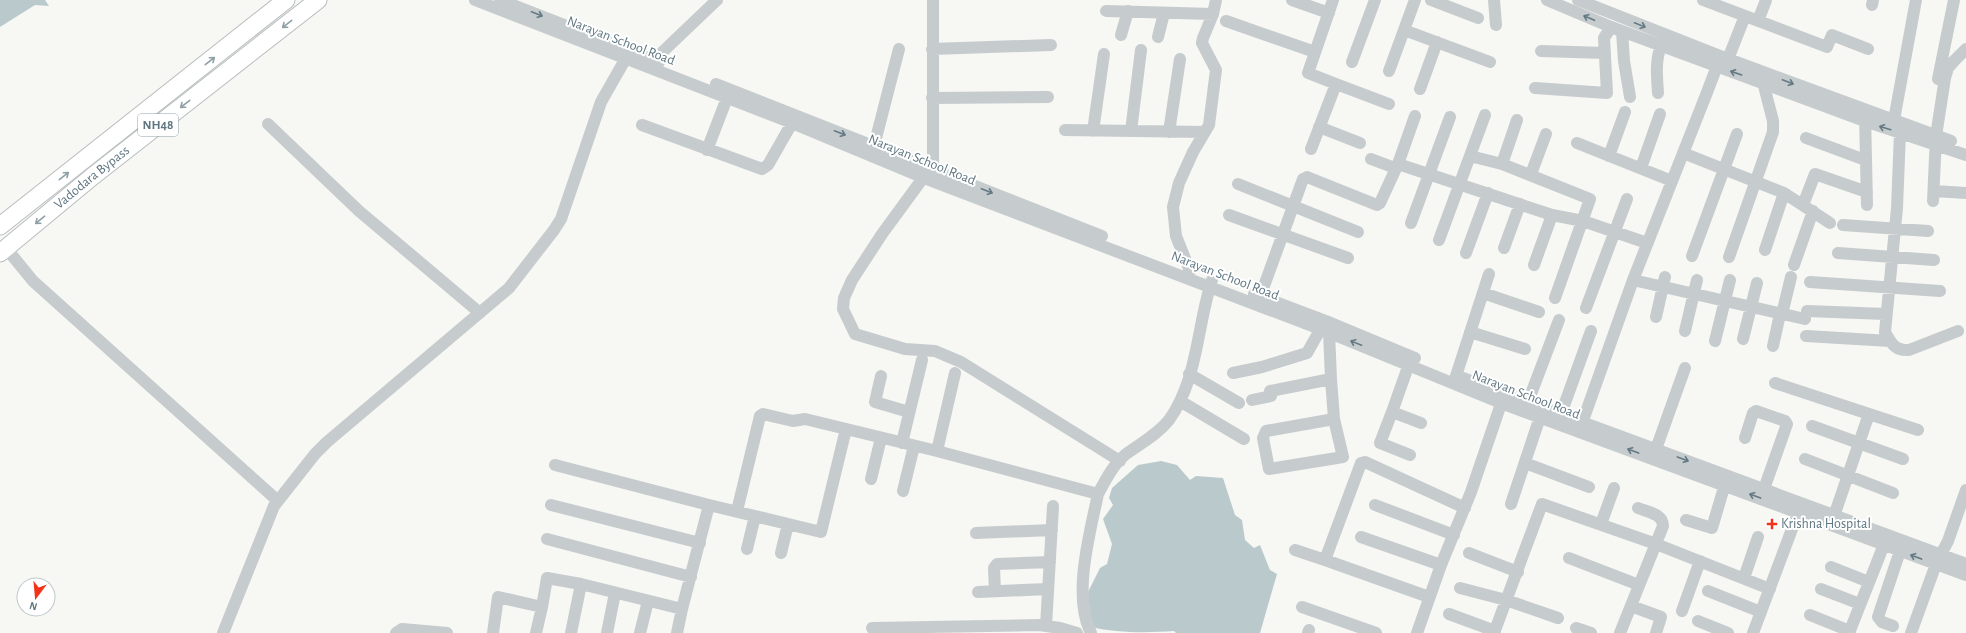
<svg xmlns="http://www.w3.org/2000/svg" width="1966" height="633" viewBox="0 0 1966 633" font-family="'Alegreya Sans',sans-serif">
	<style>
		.water { fill: #bacacc }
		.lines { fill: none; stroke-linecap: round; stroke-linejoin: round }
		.highway-casing { stroke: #b8bdbf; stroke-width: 19 }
		.minor { stroke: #c6cbcd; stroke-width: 12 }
		.highway { stroke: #fff; stroke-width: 17 }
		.oneway { stroke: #647a85 }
		.oneway2 { stroke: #8f9fa7 }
		.poi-dot { fill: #f23319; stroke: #fff; stroke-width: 1.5 }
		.labels { text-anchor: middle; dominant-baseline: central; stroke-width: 4; stroke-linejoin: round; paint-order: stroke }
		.shield { fill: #fff; stroke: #8f9fa7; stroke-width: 1 }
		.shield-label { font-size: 13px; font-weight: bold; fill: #5f7681 }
		.street-label { font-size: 14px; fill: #5f7681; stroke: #fff }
		.poi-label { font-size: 14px; fill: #5f7681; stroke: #fff; text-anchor: start }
	</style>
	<rect width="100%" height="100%" fill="#f7f7f4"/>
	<path class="water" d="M0 0H45L49 6 35 5 0 27Z
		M1161 461 1177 465 1190 480 1196 476 1223 478 1235 515 1242 520 1245 540 1254 548 1260 545 1270 570 1277 574 1260 633H1176L1174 631C1148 633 1116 633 1091 627L1088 592 1100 568 1107 564 1112 544 1103 519 1113 505 1109 498 1112 488 1138 465Z"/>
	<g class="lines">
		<defs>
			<g id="highway">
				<path d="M0 226 286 0"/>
				<path id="s1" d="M0 253 93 176 318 0"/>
			</g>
		</defs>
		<use href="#highway" class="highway-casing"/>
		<path class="minor" d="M475 0 792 123 929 180 1320 329 1501 403 1966 575
			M500 0 659 62
			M1292 0 1329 13
			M1431 0 1478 18
			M1494 0 1496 25
			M1547 0 1611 27 1865 121 1966 155
			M1578 0 1728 59 1951 141
			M1703 0 1827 47 1832 35 1868 49
			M1872 5 1873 0
			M1106 11 1213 14
			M1226 21 1315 52
			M1758 21 1766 0
			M1404 30 1490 62
			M1622 31 1624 61 1630 97
			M1121 35 1128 11
			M1158 37 1164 13
			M932 49 1051 45
			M1541 51 1605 53
			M654 60 717 0
			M1352 62 1375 0
			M1389 71 1415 0
			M1938 79 1954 0
			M716 84 1102 236
			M1336 84 1389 104
			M1535 88 1607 93 1604 38 1611 27
			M1420 89 1437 42
			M1658 93C1657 77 1655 61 1661 46
			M932 98 1048 97
			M1865 114 1867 205
			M1894 120 1916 0
			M268 124 359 211 480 313
			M642 125 762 169 768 165 792 123
			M1319 127 1360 143
			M1065 130 1205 132
			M1093 131 1104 54
			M1131 131 1141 50
			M1169 132 1180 59
			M1900 132 1897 208 1885 332C1891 343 1895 351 1909 350L1958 331
			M1806 138 1865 160
			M1577 143 1672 181
			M874 146 899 49
			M1311 149 1336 84 1308 73 1333 0
			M707 150 727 98
			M1683 153 1784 193 1830 223
			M1470 156 1502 164 1590 199 1555 298
			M1609 156 1625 112
			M1371 159 1395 168
			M1398 164 1415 116
			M1502 164 1517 120
			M1641 168 1660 114
			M1531 174 1546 134
			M930 175 933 169V0
			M923 178 882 234 852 280 844 298 843 309 855 334 905 349 935 351 961 362 1120 461
			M1238 184 1358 232
			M1934 191 1966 193
			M1933 201 1936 136 1945 78 1948 68 1954 61 1966 49
			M1803 205 1815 174 1867 192
			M1229 215 1348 258
			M1411 223 1450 117
			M1843 225 1928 231
			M1439 240 1485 115
			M6 248 33 281 278 501
			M1504 248 1520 204
			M1765 250 1784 193
			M1466 253 1488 193
			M1838 253 1934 260
			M1692 256 1737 134
			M1729 257 1773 132V121L1763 82
			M1534 265 1552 215
			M1794 265 1813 211
			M1190 271 1176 236 1173 207 1179 183 1193 152 1209 125 1216 70 1202 43 1203 38 1213 14 1216 0
			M1633 280 1805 319
			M1810 282 1940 291
			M1483 293 1539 312
			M1254 294 1326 321 1415 358
			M1260 297 1303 179 1307 177 1377 205 1380 203 1398 164 1552 215 1583 221 1647 243
			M1586 308 1627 199
			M1807 311 1886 314
			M1782 314 1791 277
			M1656 317 1665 277
			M1685 331 1697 280
			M1470 332 1525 349
			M1806 336 1890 341
			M1743 339 1757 283
			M1715 341 1730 280
			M1773 346 1780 314
			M1233 373 1262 367 1307 353 1324 323
			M1189 374 1239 403
			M881 376 875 402 909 412
			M1456 376 1489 274
			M1460 377 1966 564
			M1331 379 1334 419 1266 431 1263 438 1269 469 1343 457 1334 419
			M1775 383 1869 414
			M1252 400 1271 396 1270 391 1331 379 1329 332
			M1180 401 1244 439
			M1528 402 1559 320
			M1392 412 1409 364
			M1561 414 1591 331
			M1812 426 1903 459
			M1580 429 1633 280 1706 95 1717 66 1728 59 1745 16
			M1745 438 1753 413 1756 411 1785 421 1787 424 1764 489
			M902 443 922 360
			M1656 449 1685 368
			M937 451 955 373
			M1410 455 1380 443 1392 412 1421 423
			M1805 459 1893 493
			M1525 463 1589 487
			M871 479 881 438
			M903 491 914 446
			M1511 504 1540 417
			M551 505 700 543
			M709 505 821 532 846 429
			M1375 505 1454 535
			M737 511 760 416 763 414 793 421 805 419 937 451 1098 494C1106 479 1113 465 1126 454 1141 443 1157 435 1169 420 1198 380 1197 325 1212 280
			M1834 516 1869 414 1918 430
			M1686 520 1712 528 1725 484
			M1601 524 1614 488
			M976 533 1052 530
			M1361 537 1441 565
			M547 539 691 577
			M747 549 755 516
			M1295 550 1325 560
			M781 553 788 524
			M1469 553 1518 572
			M1569 558 1639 585
			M1831 567 1869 582
			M1744 578 1758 537
			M1460 588 1506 600 1558 618
			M1821 589 1860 604
			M995 591 994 568 997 564 1050 562
			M1708 591 1761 612
			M978 592 1048 589
			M1429 597 1325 560 1361 463 1365 462 1465 508
			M1631 606 1661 617 1656 633
			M1302 607 1376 633
			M1682 611 1700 561
			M1449 614 1495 631
			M1810 615 1850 631
			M1698 621 1728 633
			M1039 625 1060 628 1077 633
			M1046 626 1053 506
			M1893 626 1882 622 1878 617 1900 551
			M872 628 1039 625
			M1576 628 1591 633
			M223 633 274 506 315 454 327 442 509 288 554 230 561 219 601 102 626 58
			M396 633 402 629 447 633
			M493 633 498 597 542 607 547 578 581 584 682 609 709 505 555 465
			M536 633 542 607
			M571 633 581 584
			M607 633 615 593
			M640 633 648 601
			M677 633 682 609
			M1091 633C1072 596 1090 533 1098 494
			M1308 633 1309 630
			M1417 633 1441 565 1471 492 1504 395
			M1494 633 1542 504 1656 544 1770 589
			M1620 633 1663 526C1663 514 1648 512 1638 508
			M1753 633 1801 505
			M1849 633 1887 537
			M1911 633 1936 564 1948 541 1966 490"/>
		<use href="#highway" class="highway"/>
	</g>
	<defs><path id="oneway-shaft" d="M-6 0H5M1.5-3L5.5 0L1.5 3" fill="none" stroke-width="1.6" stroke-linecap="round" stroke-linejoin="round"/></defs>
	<g class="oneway">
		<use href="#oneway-shaft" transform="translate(537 14) rotate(21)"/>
		<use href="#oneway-shaft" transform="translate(1589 18) rotate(-157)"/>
		<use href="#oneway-shaft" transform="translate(1640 25) rotate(22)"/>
		<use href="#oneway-shaft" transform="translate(1736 73) rotate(-161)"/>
		<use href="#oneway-shaft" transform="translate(1788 82) rotate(21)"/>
		<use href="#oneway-shaft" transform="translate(1885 128) rotate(-163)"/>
		<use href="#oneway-shaft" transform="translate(840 133) rotate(21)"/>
		<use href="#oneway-shaft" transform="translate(987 191) rotate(21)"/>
		<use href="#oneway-shaft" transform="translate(1356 343) rotate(-158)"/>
		<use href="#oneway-shaft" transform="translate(1633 451) rotate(-160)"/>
		<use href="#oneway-shaft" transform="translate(1683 459) rotate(20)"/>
		<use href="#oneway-shaft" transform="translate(1755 496) rotate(-160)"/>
		<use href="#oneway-shaft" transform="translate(1916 557) rotate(-160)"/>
	</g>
	<g class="oneway2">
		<use href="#oneway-shaft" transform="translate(287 24) rotate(142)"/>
		<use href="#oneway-shaft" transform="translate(210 61) rotate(-38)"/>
		<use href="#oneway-shaft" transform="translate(185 104) rotate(142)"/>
		<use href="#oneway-shaft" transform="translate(64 176) rotate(-38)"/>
		<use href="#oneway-shaft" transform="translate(40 220) rotate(140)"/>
	</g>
	<path class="poi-dot" d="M1770 518h4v4h4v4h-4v4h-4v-4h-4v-4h4z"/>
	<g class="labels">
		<rect class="shield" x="138" y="114" width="40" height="22" rx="3"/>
		<g class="shield-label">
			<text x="158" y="125">NH48</text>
		</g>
		<g class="street-label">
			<text transform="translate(621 41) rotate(21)">Narayan School Road</text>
			<text transform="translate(922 160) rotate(22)">Narayan School Road</text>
			<text stroke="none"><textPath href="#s1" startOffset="119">Vadodara Bypass</textPath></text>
			<text transform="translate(1225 276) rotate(21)">Narayan School Road</text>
			<text transform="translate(1526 395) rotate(21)">Narayan School Road</text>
		</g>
		<g class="poi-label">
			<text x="1781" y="524">Krishna Hospital</text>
		</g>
	</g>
	<g transform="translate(36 597) rotate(196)"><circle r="19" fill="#ffffff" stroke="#bfc8cd"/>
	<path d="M0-3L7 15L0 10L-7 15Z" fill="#f23319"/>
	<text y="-6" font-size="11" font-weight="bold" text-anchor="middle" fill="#5f7681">N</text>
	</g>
</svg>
